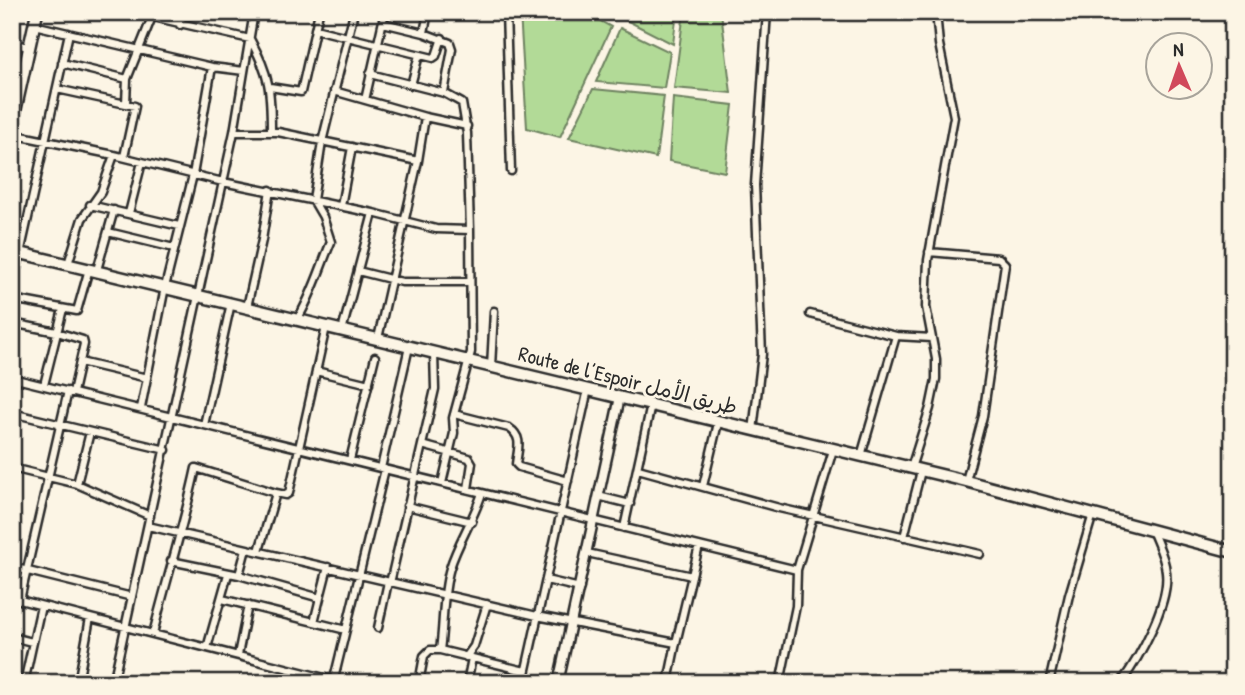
<svg xmlns="http://www.w3.org/2000/svg" width="1245" height="695" viewBox="0 0 1245 695" font-family="'Patrick Hand','Playpen Sans Arabic',sans-serif">
	<style>
		.green { fill: #b2da97; stroke: #6e8261; stroke-width: 2 }
		.lines { fill: none; stroke-linecap: round; stroke-linejoin: round }
		.minor-casing { stroke: #2b2b2b; stroke-width: 11 }
		.tertiary-casing { stroke: #2b2b2b; stroke-width: 13 }
		.primary-casing { stroke: #2b2b2b; stroke-width: 15 }
		.trunk-casing { stroke: #2b2b2b; stroke-width: 15 }
		.minor { stroke: #fcf5e5; stroke-width: 6 }
		.tertiary { stroke: #fcf5e5; stroke-width: 8 }
		.primary { stroke: #fcf5e5; stroke-width: 10 }
		.trunk { stroke: #fcf5e5; stroke-width: 10 }
		.labels { text-anchor: middle; dominant-baseline: central; stroke-width: 6; stroke-linejoin: round; paint-order: stroke }
		.street-label { font-size: 21px; fill: #2b2b2b; stroke: #fcf5e5 }
	</style>
	<rect width="100%" height="100%" fill="#fcf5e5"/>
	<filter id="ink" filterUnits="userSpaceOnUse"><feTurbulence type="fractalNoise" baseFrequency=".0143" numOctaves="2"/><feDisplacementMap in="SourceGraphic" scale="14" xChannelSelector="R" yChannelSelector="G"/><feConvolveMatrix kernelMatrix="1 2 1 2 8 2 1 2 1" color-interpolation-filters="sRGB"/></filter>
	<g filter="url(#ink)">
		<path class="green" d="M520 12H584L611 27 560 137 527 128Z
			M625 12H677L673 44 622 18Z
			M684 12H721L731 93 674 88Z
			M620 28 670 52 664 88 596 82Z
			M593 89 664 96 656 158 569 138Z
			M673 98 733 105 725 172 669 161Z"/>
		<g class="lines">
			<defs>
				<path id="minor" d="M131 12 250 39C270 75 271 91 271 131
					M254 12 234 132 223 182 373 213 342 331
					M506 12 511 171
					M383 23 424 33 450 43 452 49 444 93
					M34 25 212 67 244 71
					M180 25 183 12
					M315 29 433 58 436 56 442 38
					M424 33 428 12
					M12 43 28 47
					M62 63 127 79
					M370 74 444 93 462 103 467 133 470 230
					M411 85 419 55
					M270 87 301 92 319 12
					M57 89 135 106 124 157
					M334 91 425 117 418 161 379 334
					M365 100 385 12
					M126 103 127 79 154 12
					M425 117 467 126
					M234 132H278L418 161
					M12 134 114 155 223 182 113 683
					M90 205 179 226
					M341 206 352 147
					M129 213 142 162
					M373 213 436 229 470 230 471 352 453 418 454 433 442 483
					M108 232 174 248
					M929 252 999 258 1005 264 983 416 966 481
					M68 264 82 219 101 192 114 155
					M97 270 114 210
					M358 271 402 282H470
					M12 290 69 33
					M12 299 77 311 89 269
					M247 307 262 240 270 190
					M810 314 896 336 932 338
					M297 320C312 296 320 268 331 242L323 217 313 200 322 142 354 12
					M12 323 57 332 83 340 84 344 73 392
					M80 362 147 378
					M491 367 494 311
					M316 371 369 384
					M12 378 797 570
					M44 385 63 309
					M141 408 165 287 193 175 212 67
					M12 413 166 450
					M454 414 509 428C523 437 518 448 516 464L519 467 568 481
					M204 425 231 303
					M753 431 762 354 755 185 767 12
					M422 445 469 458 472 463 468 489
					M861 456 896 336
					M350 460 375 357
					M12 468 77 484 150 516
					M381 468 409 347
					M911 468 930 408 936 379V359L926 307 928 260 954 117 939 44 936 12
					M638 469 779 508 980 554
					M77 484 90 432
					M703 486 718 423
					M598 496 630 504
					M407 506 472 522
					M148 526 537 616 676 643 699 546
					M624 528 651 405
					M904 537 921 471
					M259 551 276 493
					M587 553 692 576
					M171 561 239 575 320 598 314 622
					M12 567 132 597
					M239 575 246 549
					M546 580 580 588
					M390 583 435 389 434 353
					M12 598 344 683
					M320 598 328 567
					M222 599 346 630
					M20 600 68 391
					M378 628 388 582
					M153 634C167 578 184 524 196 468L276 493 286 495 289 493 326 327
					M12 637 32 642
					M207 648 228 574
					M440 650C444 623 442 595 450 568 458 542 474 519 482 493
					M238 655 248 605
					M466 657 474 646 487 604
					M668 682 676 643
					M24 683 41 606
					M78 683 90 618
					M333 683 385 469
					M419 683 424 656 430 650H440L525 671
					M467 683 472 658
					M523 683 588 389
					M625 683 668 680
					M780 683 796 606 797 570 833 450
					M1049 683 1069 595 1093 514
					M1121 683C1139 658 1170 603 1166 572 1165 557 1157 543 1152 530"/>
				<path id="tertiary" d="M558 683 620 397"/>
				<path id="primary" d="M12 125 37 12"/>
				<path id="trunk" d="M12 251 966 481 1233 552"/>
			</defs>
			<use href="#minor" class="minor-casing"/>
			<use href="#tertiary" class="tertiary-casing"/>
			<use href="#primary" class="primary-casing"/>
			<use href="#trunk" class="trunk-casing"/>
			<use href="#minor" class="minor"/>
			<use href="#tertiary" class="tertiary"/>
			<use href="#primary" class="primary"/>
			<use href="#trunk" class="trunk"/>
		</g>
	</g>
	<g class="labels">
		<g class="street-label">
			<text transform="translate(628 380) rotate(14)">Route de l’Espoir طريق الأمل</text>
		</g>
	</g>
	<rect width="1245" height="695" fill="none" stroke="#fcf5e5" stroke-width="42"/>
	<rect x="21" y="21" width="1203" height="653" fill="none" stroke="#2b2b2b" stroke-width="2.5" filter="url(#ink)"/>
	<g transform="translate(1179 66) rotate(358)"><circle r="33" fill="#fcf5e5" stroke="#a8a49b" stroke-width="2"/>
	<path d="M0-5L12 26L0 18L-12 26Z" fill="#d1495b"/>
	<text y="-10" font-size="19" font-weight="bold" text-anchor="middle" fill="#2b2b2b">N</text>
	</g>
</svg>
